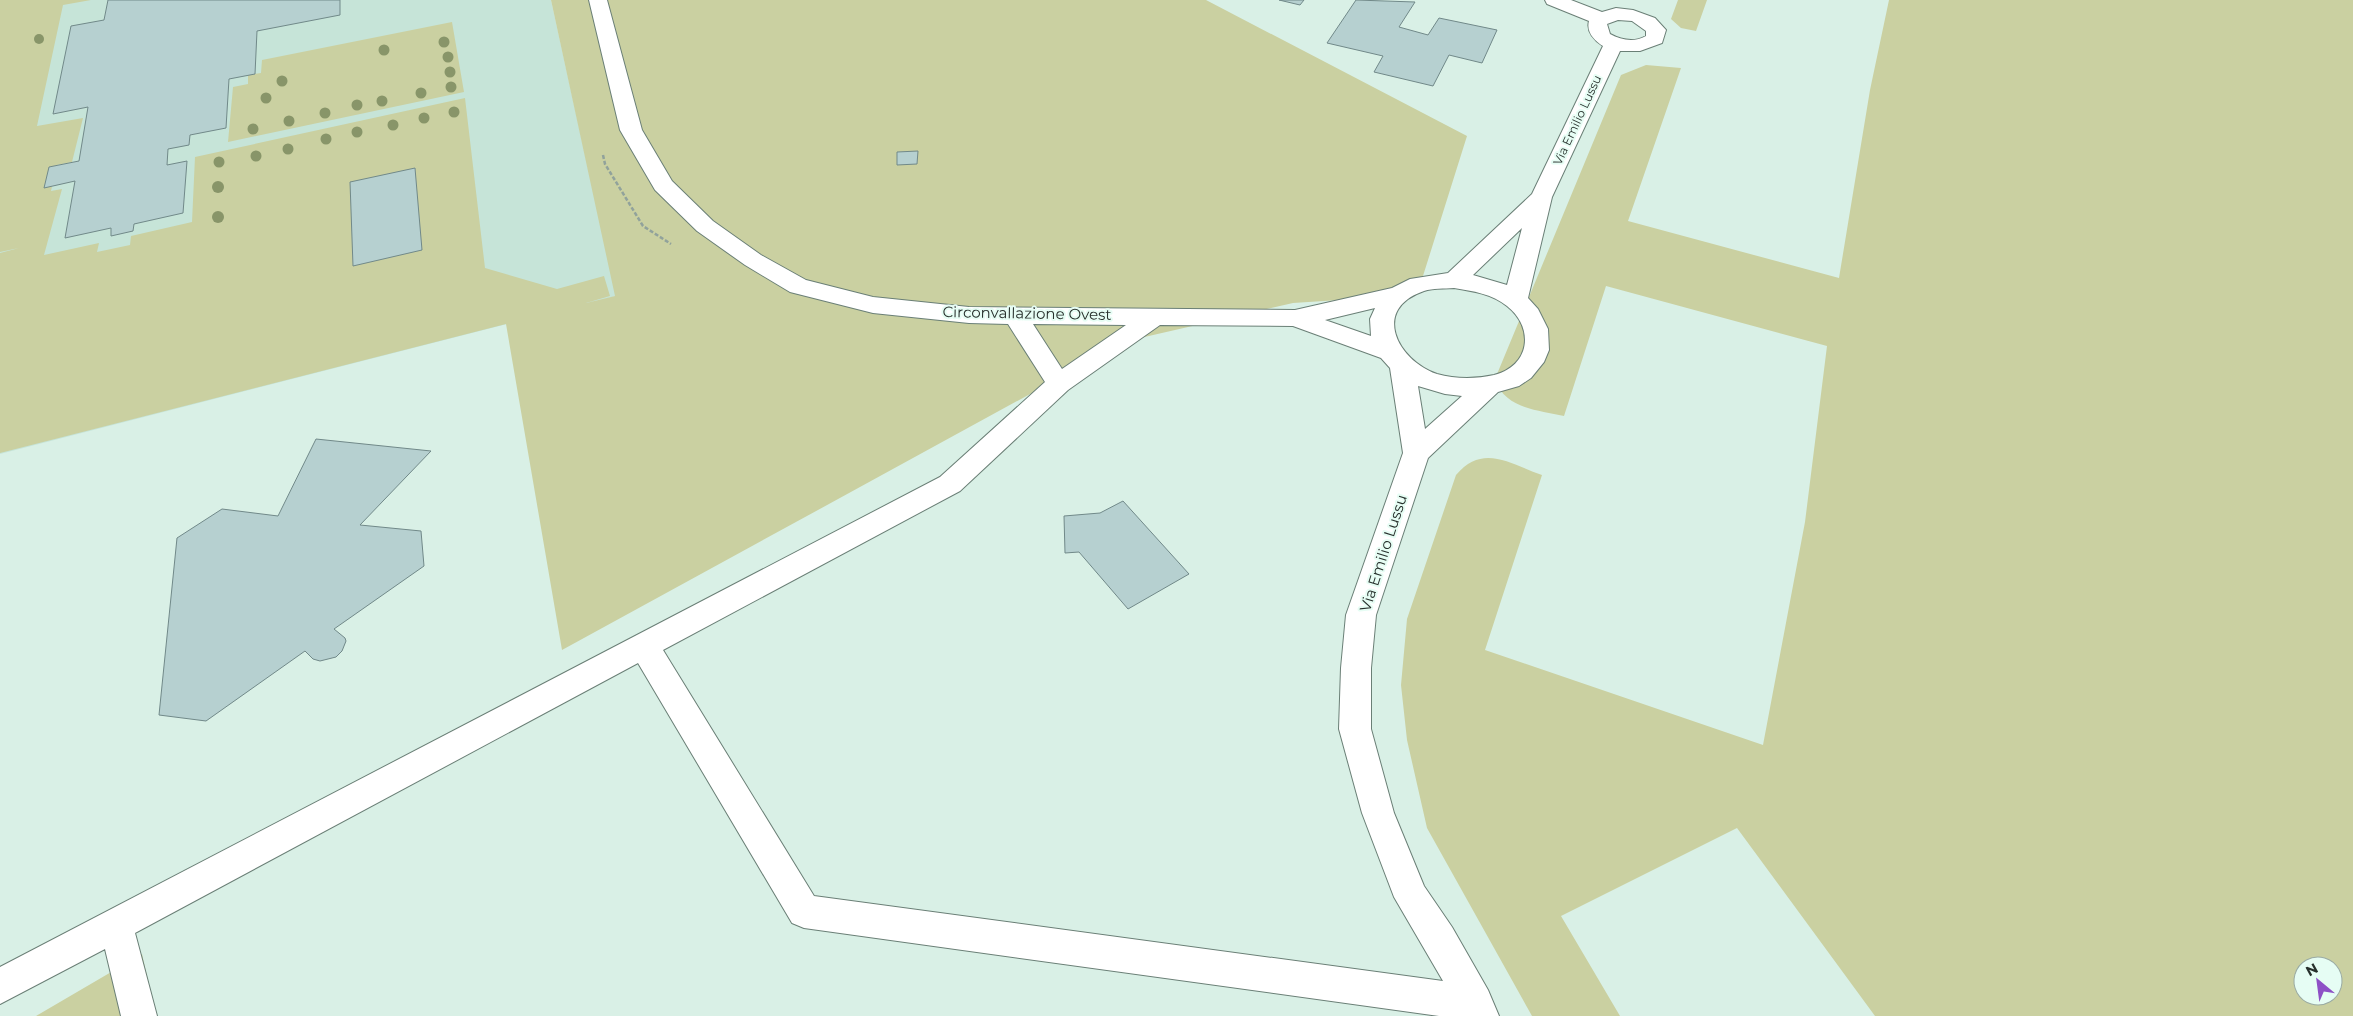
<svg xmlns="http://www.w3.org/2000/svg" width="2353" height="1016" viewBox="0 0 2353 1016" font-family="Montserrat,sans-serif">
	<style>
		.built { fill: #c6e4d8 }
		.green { fill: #cad0a1; fill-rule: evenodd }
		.building { fill: #b6d0d0; stroke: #718989 }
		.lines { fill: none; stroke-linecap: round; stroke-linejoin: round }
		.minor-casing { stroke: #6a7f76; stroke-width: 2 }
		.path { stroke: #91a29b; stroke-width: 2.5; stroke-dasharray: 4 2; stroke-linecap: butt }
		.minor { fill: #fff; fill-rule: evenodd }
		.tree { fill: #889569 }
		.labels { text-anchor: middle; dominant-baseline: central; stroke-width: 4; stroke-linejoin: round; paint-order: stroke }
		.far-street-label { font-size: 12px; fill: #27302c; stroke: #e6fdf4 }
		.street-label { font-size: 15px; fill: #27302c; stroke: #e6fdf4 }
	</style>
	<rect width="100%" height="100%" fill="#d9f0e6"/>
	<path class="built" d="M0 0H551L616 296 0 454Z"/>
	<path class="green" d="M0 0H91L63 5 37 126 83 118 72 162 57 165 51 191 62 189 44 255 99 243 97 252 130 245 131 236 192 222 195 157 465 98 485 268 557 289 604 276 610 296 586 303 615 296 551 0H1206L1467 136 1417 295 1293 303 1127 341 562 650 506 324 0 453V253L19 248 0 252Z
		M1678 0H1707L1696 31 1681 28 1671 19Z
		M1889 0H2353V1016H1875L1737 828 1561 916 1620 1016H1532L1427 828 1407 740 1401 685 1407 619 1456 475C1483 443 1510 464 1542 475L1485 650 1763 745 1805 522 1827 346 1606 286 1564 416C1537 410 1505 409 1495 379L1621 75 1646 65 1681 68 1628 221 1839 278 1870 90ZM2303 966H2333V996H2303Z
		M452 22 464 92 228 142 233 87 248 84V75L261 73 262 60Z
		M142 954 156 1016H36Z"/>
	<path class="building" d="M108 0H340V15L257 31 255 74 229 79 226 128 190 135 189 145 168 149 167 165 187 161 183 213 134 224 133 231 111 236V228L65 238 75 181 44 188 49 167 79 161 88 107 53 114 71 26 104 20Z
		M1279 0H1304L1300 5Z
		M1356 0 1415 2 1399 27 1428 35 1439 18 1497 30 1482 63 1449 55 1433 86 1374 72 1383 56 1327 43Z
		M918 151 917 164 897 165V152Z
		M415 168 422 250 353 266 350 182Z
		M316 439 431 451 360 525 421 531 424 566 334 629 345 638 346 641 342 651 336 657 320 661 313 659 305 651 206 721 159 715 177 538 222 509 278 516Z
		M1123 501 1189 574 1128 609 1079 552 1065 553 1064 516 1100 513Z"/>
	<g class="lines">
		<defs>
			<path id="minor" d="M589 0H607L642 130 672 181 713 221 761 255 806 280 873 297 969 307 1295 310 1392 288 1410 279 1448 273 1532 194 1603 46C1594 40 1586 32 1589 21L1547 4 1545 0H1571L1602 12 1616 8 1633 10 1655 18 1666 30 1662 43 1640 51H1620L1552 197 1528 298 1538 309 1548 329 1549 350 1544 362 1531 378 1519 386 1498 392 1428 458 1376 615 1371 668V729L1394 813 1424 886 1452 927 1488 990 1499 1016H1439L804 928 792 923 638 663 135 933 157 1016H121L105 949 0 1004V967L940 477 1045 382 1008 324 969 323 873 313 790 292 745 265 697 231 655 190 620 130ZM1618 20 1632 21 1646 31V36C1634 43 1621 40 1610 34L1607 24ZM1522 228 1507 285 1473 275ZM1454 288C1473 291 1492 294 1507 306 1535 328 1530 366 1494 375 1476 379 1455 379 1437 374 1397 360 1371 309 1424 291 1433 288 1444 289 1454 288ZM1375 308 1370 319 1371 336 1325 320ZM1033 324 1126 325 1062 369ZM1160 325 1293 326 1381 358 1390 368 1403 453 1346 615 1341 668 1339 729 1362 813 1394 897 1443 981 814 896 663 650 960 491 1068 390ZM1418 386 1445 394 1462 396 1425 429Z"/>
		</defs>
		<use href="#minor" class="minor-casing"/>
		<path class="path" d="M603 155 605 164 643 226 671 244"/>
		<use href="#minor" class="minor"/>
	</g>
	<g class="tree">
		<circle cx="39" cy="39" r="5"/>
		<circle cx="444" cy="42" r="5.5"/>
		<circle cx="384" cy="50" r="5.5"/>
		<circle cx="448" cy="57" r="5.5"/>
		<circle cx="450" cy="72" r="5.5"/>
		<circle cx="282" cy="81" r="5.5"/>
		<circle cx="451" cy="87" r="5.5"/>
		<circle cx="421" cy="93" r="5.5"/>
		<circle cx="266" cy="98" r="5.5"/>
		<circle cx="382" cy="101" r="5.5"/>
		<circle cx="357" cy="105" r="5.5"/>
		<circle cx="454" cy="112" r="5.5"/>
		<circle cx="325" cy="113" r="5.5"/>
		<circle cx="424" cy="118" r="5.5"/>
		<circle cx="289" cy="121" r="5.5"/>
		<circle cx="393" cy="125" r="5.5"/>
		<circle cx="253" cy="129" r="5.5"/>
		<circle cx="357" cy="132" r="5.5"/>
		<circle cx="326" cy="139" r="5.5"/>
		<circle cx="288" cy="149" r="5.5"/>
		<circle cx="256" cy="156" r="5.5"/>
		<circle cx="219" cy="162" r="5.5"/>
		<circle cx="218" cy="187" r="6"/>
		<circle cx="218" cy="217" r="6"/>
	</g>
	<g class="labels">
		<g class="far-street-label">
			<text transform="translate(1577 120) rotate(-65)">Via Emilio Lussu</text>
		</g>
		<g class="street-label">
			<text transform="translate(1027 313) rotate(1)">Circonvallazione Ovest</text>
			<text transform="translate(1383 553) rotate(-72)">Via Emilio Lussu</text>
		</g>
	</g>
	<g transform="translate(2318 981) rotate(331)"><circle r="24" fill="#e6fdf4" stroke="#9aaba4"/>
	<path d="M0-4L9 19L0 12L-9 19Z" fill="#8e50c6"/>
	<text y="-8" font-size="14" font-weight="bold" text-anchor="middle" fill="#27302c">N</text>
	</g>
</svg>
